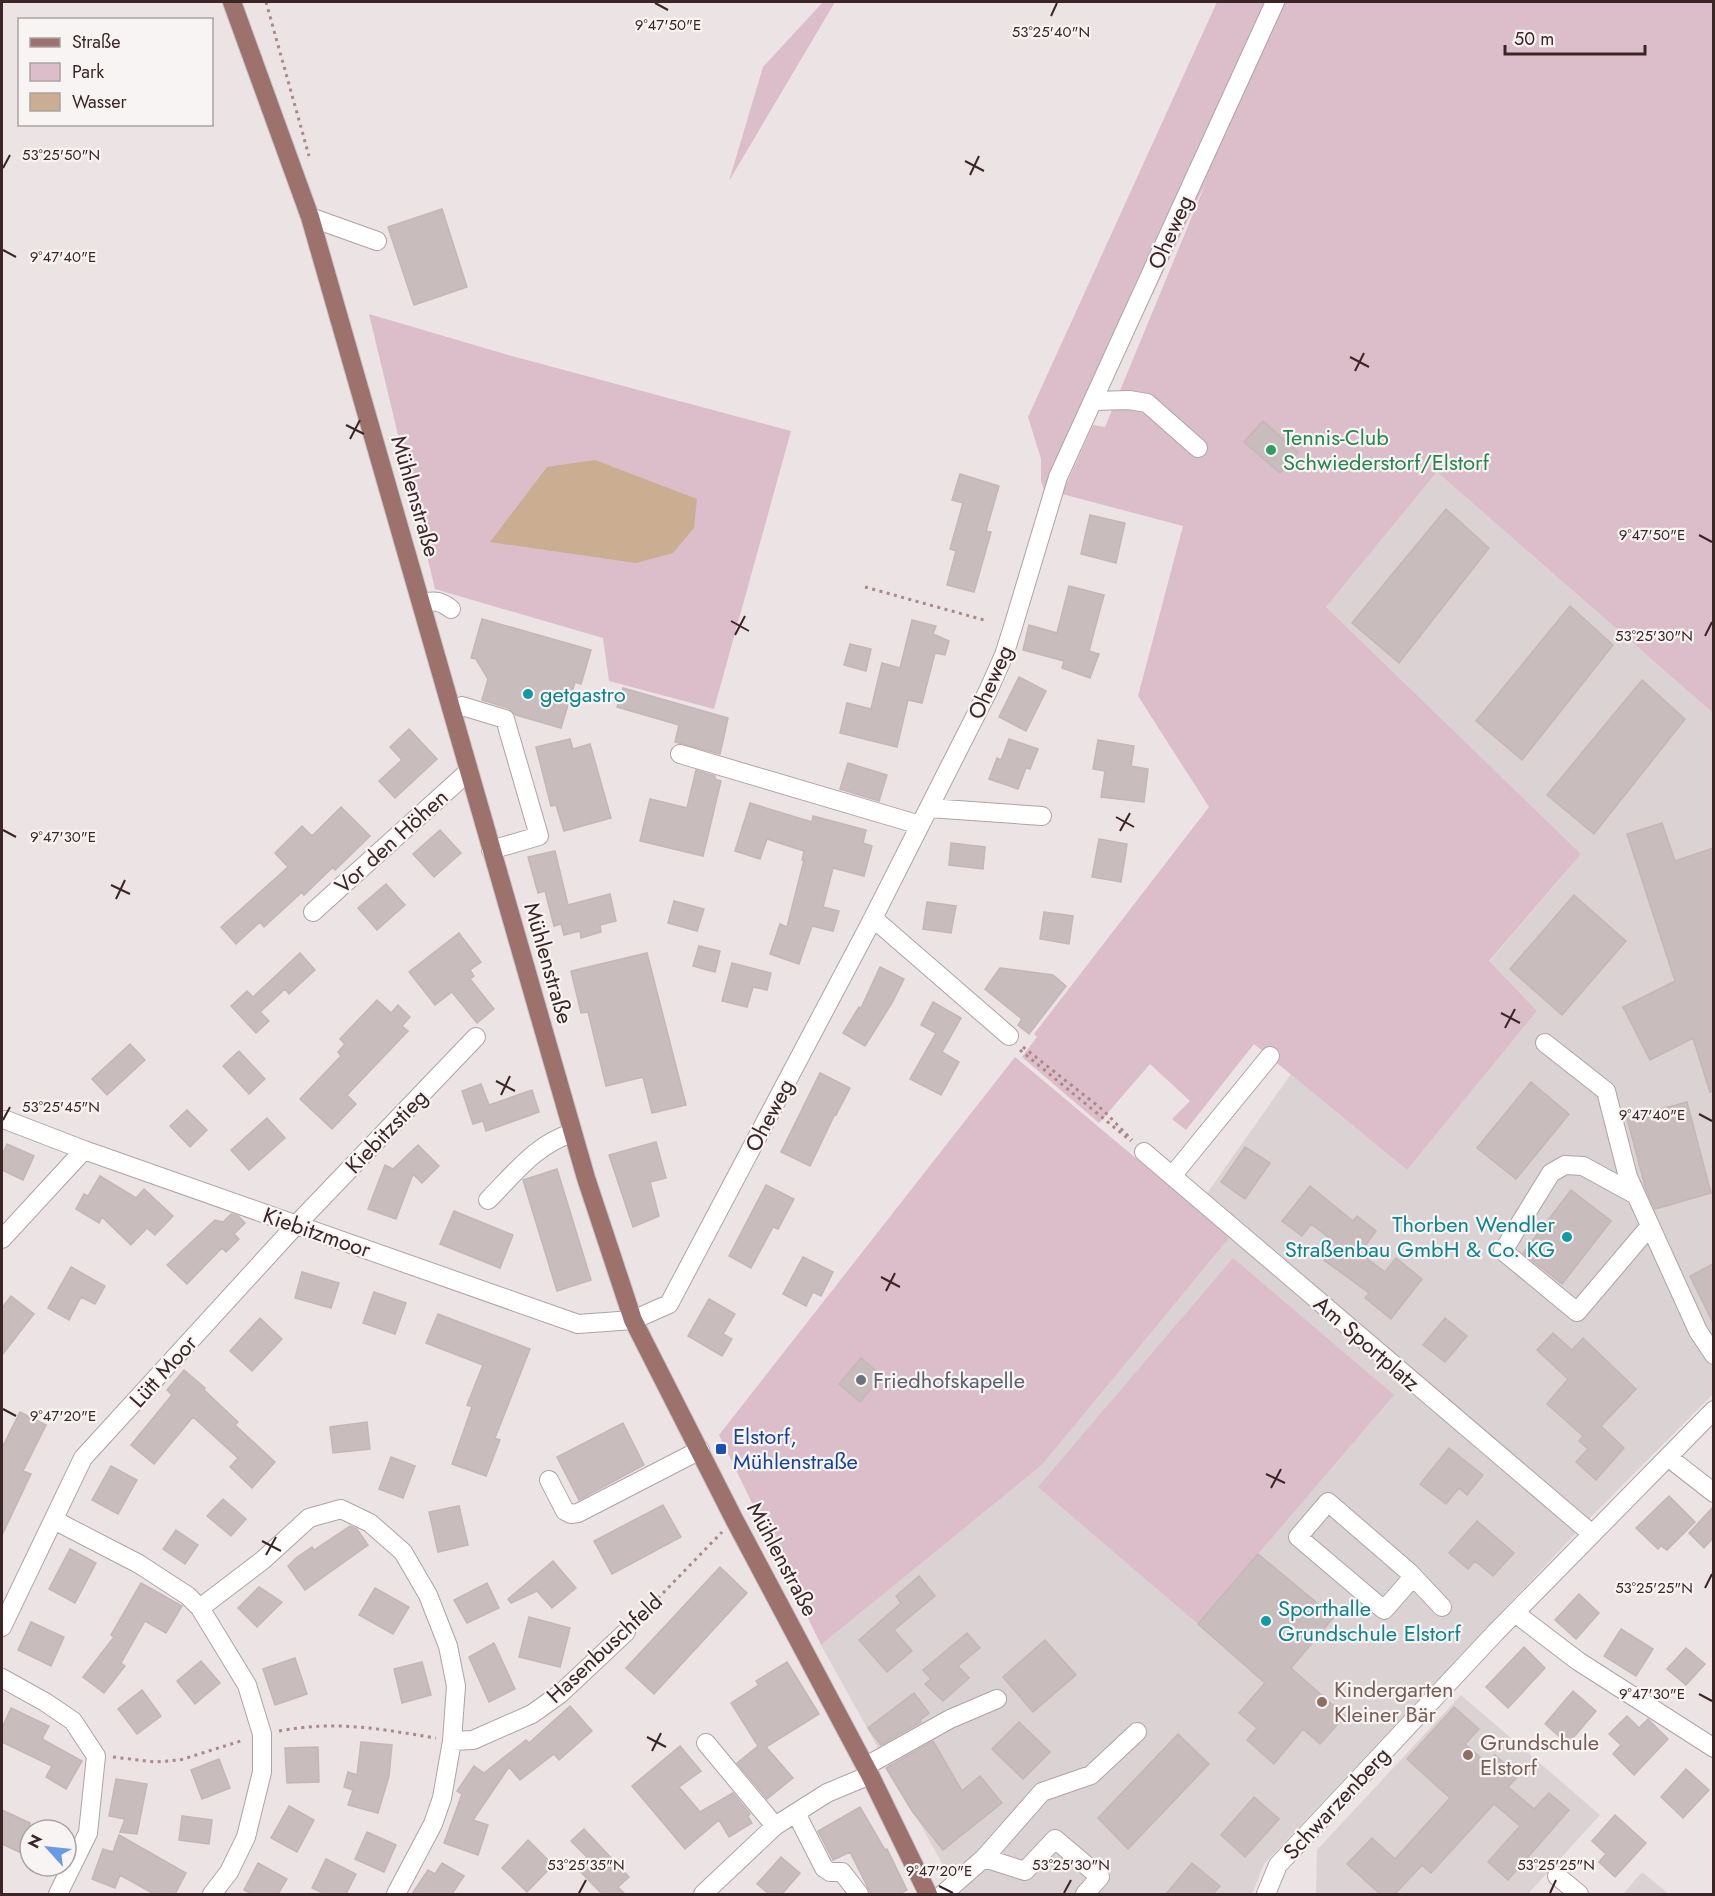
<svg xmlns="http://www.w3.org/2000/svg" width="1715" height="1896" viewBox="0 0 1715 1896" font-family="Jost,sans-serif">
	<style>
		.built { fill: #dbd2d3 }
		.green { fill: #dbbec9 }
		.water { fill: #cbae91 }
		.building { fill: #c9bcbd; stroke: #c5b6b7; stroke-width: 1.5 }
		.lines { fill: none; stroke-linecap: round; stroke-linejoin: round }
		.minor-casing { stroke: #b0a3a3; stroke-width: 20 }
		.major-casing { stroke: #c8c2c2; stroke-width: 20 }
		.path { stroke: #ac8887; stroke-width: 3; stroke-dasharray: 3 4.5; stroke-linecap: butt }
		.minor { stroke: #fff; stroke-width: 18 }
		.major { stroke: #9d716c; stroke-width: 18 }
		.ticks { fill: none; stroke: #3b2625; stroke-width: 2 }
		.leisure-dot { fill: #2e9e5b; stroke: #f8f4f4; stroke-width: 2 }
		.culture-dot { fill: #0f9aa8; stroke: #f8f4f4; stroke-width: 2 }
		.worship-dot { fill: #6b7280; stroke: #f8f4f4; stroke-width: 2 }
		.transit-dot { fill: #1a4fb4; stroke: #f8f4f4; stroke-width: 2 }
		.education-dot { fill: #8d6e63; stroke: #f8f4f4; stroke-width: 2 }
		.labels { text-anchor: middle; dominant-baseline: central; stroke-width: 4.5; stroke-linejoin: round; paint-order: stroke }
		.street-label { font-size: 22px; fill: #3b2625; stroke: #f8f4f4 }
		.leisure-label { font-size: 22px; fill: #27864d; stroke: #f8f4f4; text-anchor: start }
		.culture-label { font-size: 22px; fill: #0d838f; stroke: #f8f4f4; text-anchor: start }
		.worship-label { font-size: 22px; fill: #5b616d; stroke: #f8f4f4; text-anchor: start }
		.transit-label { font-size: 22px; fill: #164399; stroke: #f8f4f4; text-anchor: start }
		.education-label { font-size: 22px; fill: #785e54; stroke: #f8f4f4; text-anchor: start }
		.ticks-label { font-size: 15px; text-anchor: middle; fill: #3b2625; stroke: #f8f4f4; stroke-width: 4.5; stroke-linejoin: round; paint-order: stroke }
	</style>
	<rect width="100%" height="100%" fill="#ece3e4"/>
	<path class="built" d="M1437 472 1713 713V1394L1592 1516 1264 1864 1252 1894H959L821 1645 1042 1465 1230 1237 1196 1209 1291 1074 1407 1170 1537 1011 1489 962 1581 854 1326 607Z
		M1461 1695 1600 1815 1528 1894H1316L1317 1850Z
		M1642 1872 1669 1894H1623Z"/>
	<path class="green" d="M823 2H835L729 181 763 67Z
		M1217 2H1713V713L1437 472 1326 607 1581 854 1489 961 1537 1011 1407 1170 1254 1044 1186 1130 1172 1119 1190 1101 1150 1064 1099 1123 1022 1057 1037 1037 1034 1034 1209 807 1138 696 1183 526 1062 494 1093 425 1105 427 1207 180 1044 522 1008 628 1044 490 1041 481V459L1028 417Z
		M369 314 512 356 791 431 714 709 609 681 603 638 435 589Z
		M1015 1057 1230 1237 1042 1465 821 1645 719 1435Z
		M1233 1258 1394 1395 1198 1624 1038 1487Z"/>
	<path class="water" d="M595 460 697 499 694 528 673 553 636 563 490 542 547 467Z"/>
	<path class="building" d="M442 209 467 287 414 305 388 227Z
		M1263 421 1298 452 1280 473 1244 442Z
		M960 474 999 486 986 531 991 532 974 592 947 585 956 551 950 549 963 503 952 500Z
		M1446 509 1489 548 1399 663 1352 623Z
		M1090 515 1125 523 1116 563 1081 554Z
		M1069 586 1104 595 1089 651 1099 654 1090 678 1062 668 1064 661 1023 650 1029 625 1057 633Z
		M1570 606 1613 645 1522 760 1476 721Z
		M482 619 591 650 581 684 575 682 561 728 516 715 508 708 482 700 488 679 476 659 471 658Z
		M912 620 936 626 933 634 949 641 945 655 935 653 922 703 908 700 897 747 840 733 847 703 871 709 882 663 900 668Z
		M850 644 871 649 866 671 844 665Z
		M1019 677 1046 691 1026 731 999 717Z
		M1642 680 1685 719 1594 834 1547 795Z
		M623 688 728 718 720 754 675 742 679 725 617 707Z
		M409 729 437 759 395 798 379 781 402 760 390 747Z
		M570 739 573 749 590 744 611 818 564 831 556 805 551 806 536 747Z
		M1009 739 1038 749 1030 769 1026 768 1018 789 989 779 997 758 1001 760Z
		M1098 740 1134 746 1131 766 1148 769 1144 802 1101 797 1105 771 1093 769Z
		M848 763 887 775 879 801 840 789Z
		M696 770 715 776V779L721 781 703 856 640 841 650 799 687 808Z
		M750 803 812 822 813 816 866 830 863 843 872 846 864 876 833 868 823 907 839 911 833 931 812 926 799 964 770 954 780 924 787 927 804 860H802L804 851 767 839 760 859 735 851Z
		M341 807 370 836 335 870 333 867 304 895 302 892 264 927 260 922 236 944 221 927 288 867 275 853 302 826 312 836Z
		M1662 823 1675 861 1713 848V1091L1710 1092 1693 1038 1650 1060 1623 1007 1675 981 1627 834Z
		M440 830 461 853 434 877 413 854Z
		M1099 839 1127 844 1121 882 1092 877Z
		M951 843 985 847 983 869 949 865Z
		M555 851 568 905 610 894 616 921 600 925 601 932 581 938 580 931 564 935 561 924 554 926 545 891 538 893 528 857Z
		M386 884 405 905 377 930 358 908Z
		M1574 895 1626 941 1562 1015 1510 969Z
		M674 901 704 909 697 931 668 923Z
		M927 902 956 906 951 933 923 929Z
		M1044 912 1073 916 1069 944 1040 939Z
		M459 933 481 962 470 970 474 976 470 979 494 1009 477 1023 452 992 435 1005 409 972Z
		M699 946 720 951 715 972 693 966Z
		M300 953 315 970 289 994 285 989 260 1012 269 1021 256 1033 231 1006 247 991 253 997Z
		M647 953 686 1105 652 1113 643 1077 606 1086 588 1012 581 1013 571 971Z
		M732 963 771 973 767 990 753 987 747 1007 722 1001Z
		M880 967 904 979 892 1003 865 1046 843 1033 859 1007 861 1008Z
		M1000 968 1053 975 1066 986 1029 1034 1018 1025 1022 1019 985 989Z
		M377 1000 391 1013 398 1005 410 1017 402 1026 408 1031 347 1095 356 1104 332 1129 300 1099 341 1056 338 1052 345 1044 340 1039Z
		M933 1002 961 1018 942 1052 959 1062 941 1095 910 1079 936 1033 921 1025Z
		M130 1044 145 1060 107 1095 92 1079Z
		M239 1051 265 1079 249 1094 223 1066Z
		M820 1073 850 1088 836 1115 835 1114 810 1166 781 1152Z
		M1531 1082 1569 1114 1516 1179 1477 1148Z
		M481 1084 489 1105 532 1090 539 1112 486 1131 483 1121 473 1124 462 1091Z
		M1687 1102 1711 1193 1655 1209 1646 1190 1627 1118Z
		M187 1110 207 1130 190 1147 170 1126Z
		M267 1118 285 1138 249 1170 231 1150Z
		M656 1142 666 1178 650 1182 659 1216 633 1227 609 1155Z
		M7 1144 34 1156 23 1180 2 1170V1155Z
		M418 1145 439 1166 422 1183 413 1174 396 1219 368 1209 385 1165 393 1169Z
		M1245 1147 1270 1163 1245 1199 1221 1182Z
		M557 1169 591 1280 557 1291 523 1180Z
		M100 1176 136 1198 144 1189 173 1216 155 1235 147 1228 131 1245 102 1217 99 1223 76 1209 84 1194 88 1196Z
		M766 1185 794 1199 778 1229 773 1227 751 1268 729 1256Z
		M1310 1186 1353 1221 1357 1216 1376 1231 1360 1253 1385 1272 1396 1258 1422 1279 1391 1319 1365 1298 1369 1293 1324 1260 1336 1243 1311 1224 1302 1236 1282 1221Z
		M1571 1190 1611 1221 1562 1284 1523 1253Z
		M454 1211 513 1235 500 1268 440 1244Z
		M231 1214 238 1216 245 1223 234 1234 239 1239 226 1252 222 1248 187 1284 167 1265 215 1220 223 1222Z
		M803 1257 833 1272 821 1296 813 1292 806 1306 783 1294Z
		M1713 1264V1323L1690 1276Z
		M71 1267 105 1286 95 1304 81 1297 69 1320 48 1308Z
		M302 1272 339 1283 331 1308 295 1298Z
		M374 1292 406 1303 395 1334 363 1323Z
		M11 1296 34 1314 2 1355V1308Z
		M709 1299 735 1314 723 1334 732 1339 722 1356 688 1336Z
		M438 1314 530 1349 495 1438 500 1440 486 1476 452 1464 472 1407 467 1405 483 1365 426 1343Z
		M260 1318 282 1339 252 1371 230 1351Z
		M1445 1318 1467 1336 1445 1362 1423 1345Z
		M1553 1333 1572 1350 1583 1338 1636 1389 1601 1426 1624 1448 1596 1480 1576 1462 1588 1449 1579 1441 1583 1436 1547 1404 1568 1379 1537 1350Z
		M861 1358 882 1376 860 1402 839 1384Z
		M184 1370 205 1388 204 1390 238 1422 235 1425 275 1462 252 1488 230 1467 238 1458 193 1417 154 1464 131 1445 172 1395 167 1390Z
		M20 1412 46 1425 23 1471 31 1474 2 1535V1448Z
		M367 1422 370 1449 333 1453 330 1427Z
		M623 1423 644 1465 579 1500 557 1457Z
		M1449 1448 1483 1475 1467 1495 1459 1488 1446 1504 1420 1484Z
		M391 1457 415 1466 403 1498 379 1489Z
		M111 1466 137 1480 118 1514 92 1500Z
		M1669 1496 1695 1522 1667 1550 1661 1546 1658 1549 1636 1528Z
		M223 1499 246 1519 231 1536 207 1516Z
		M663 1505 681 1537 612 1574 594 1541Z
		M459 1506 468 1545 438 1552 429 1512Z
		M1713 1507V1538L1704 1548 1689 1533Z
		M1477 1521 1514 1553 1493 1576 1475 1561 1468 1569 1449 1553Z
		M350 1526 357 1529 368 1545 305 1590 288 1566 296 1558 312 1547 314 1550Z
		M176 1530 198 1545 185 1564 163 1549Z
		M70 1549 96 1563 75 1603 49 1589Z
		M1258 1554 1334 1617 1291 1668 1345 1716 1320 1744 1303 1729 1274 1764 1247 1740 1257 1728 1239 1713 1265 1683 1198 1624Z
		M553 1561 576 1588 552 1608 537 1591 511 1603 508 1599Z
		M720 1567 747 1593 654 1694 626 1668Z
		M919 1576 935 1596 894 1630 912 1651 887 1672 859 1640 901 1603 896 1596Z
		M141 1583 182 1606 166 1633 145 1621 121 1663 125 1666 104 1693 83 1677 114 1637 111 1635Z
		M487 1583 499 1608 467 1623 454 1600Z
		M259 1587 282 1602 257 1627 238 1608Z
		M375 1588 409 1607 393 1634 359 1615Z
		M1579 1594 1599 1613 1576 1639 1555 1620Z
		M529 1617 570 1628 560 1667 519 1657Z
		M31 1622 64 1637 51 1666 18 1650Z
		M1621 1629 1653 1649 1636 1676 1604 1656Z
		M967 1633 980 1648 958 1666 969 1678 943 1701 925 1684 931 1679 923 1670Z
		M1045 1640 1076 1675 1033 1712 1003 1677Z
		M494 1643 515 1689 489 1702 469 1657Z
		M1524 1647 1545 1668 1508 1708 1486 1687Z
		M1686 1648 1705 1664 1686 1685 1667 1669Z
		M295 1658 307 1694 275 1705 263 1669Z
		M201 1661 220 1683 195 1704 177 1681Z
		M422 1662 431 1695 402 1703 394 1669Z
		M787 1662 819 1714 766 1747 793 1778 767 1799 737 1763 758 1746 731 1703 759 1685 756 1681Z
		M142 1690 161 1716 137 1734 118 1709Z
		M1573 1691 1596 1711 1568 1744 1545 1724Z
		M914 1693 929 1713 920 1720 921 1722 881 1745 868 1728Z
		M570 1706 592 1731 559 1760 554 1754 520 1780 509 1767 473 1820 488 1825 478 1855 444 1843 462 1794 457 1791 474 1766 484 1773 526 1740 529 1743Z
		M1454 1707 1479 1729 1465 1744 1488 1764 1495 1755 1518 1776 1508 1787 1534 1809 1549 1793 1569 1810 1508 1880 1488 1862 1520 1826 1494 1804 1431 1873 1422 1865 1395 1894H1380L1347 1864 1372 1838 1395 1859 1450 1798 1407 1759Z
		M11 1708 49 1726 42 1739 82 1761 66 1789 46 1777 52 1766 2 1742V1728Z
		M1627 1716 1639 1728 1648 1719 1668 1739 1634 1775 1613 1754 1621 1745 1609 1734Z
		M1019 1722 1050 1752 1023 1779 992 1749Z
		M1178 1734 1209 1764 1128 1849 1098 1818Z
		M933 1741 962 1791 980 1776 1002 1803 943 1850 912 1811 886 1768Z
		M361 1742 392 1745 389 1776 378 1813 348 1805 353 1790 344 1787 348 1772 357 1775Z
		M680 1746 701 1771 679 1787 700 1812 733 1793 750 1814 748 1816 752 1823 729 1837 719 1820 685 1849 632 1786Z
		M318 1747 319 1782 287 1783 285 1748Z
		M219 1759 230 1788 202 1799 191 1770Z
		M1686 1769 1709 1790 1683 1818 1661 1797Z
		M116 1779 147 1784 137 1834 120 1832 125 1819 109 1816Z
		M1254 1797 1279 1819 1245 1857 1221 1835Z
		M289 1806 314 1820 297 1852 271 1838Z
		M860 1807 885 1850 887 1849 907 1890 899 1894H871L850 1852 833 1860 818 1831Z
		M2 1810 30 1823V1857L2 1844Z
		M1615 1815 1646 1843 1615 1877 1599 1862 1606 1854 1592 1841Z
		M182 1816 212 1820 209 1844 179 1840Z
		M584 1829 629 1877 618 1887 625 1894H602L576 1867 587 1857 571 1841Z
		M367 1832 396 1845 384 1872 355 1859Z
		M119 1835 186 1873 175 1894H154L120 1875 115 1888 92 1879 103 1849 113 1852Z
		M528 1840 553 1865 527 1892 502 1868Z
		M781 1857 800 1873 782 1894H769L757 1884Z
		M326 1859 356 1874 346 1894H325L312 1888Z
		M258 1863 287 1879 278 1894H252L244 1890Z
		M442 1863 464 1876 452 1894H412L428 1870 435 1874Z
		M1192 1863 1220 1886 1213 1894H1166Z"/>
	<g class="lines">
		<defs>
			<path id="minor" d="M310 217 377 241
				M1094 401 1129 400 1147 403 1198 448
				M422 603C434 600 441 601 451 609
				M452 710 462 706 505 719 539 836 491 850
				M680 754 920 825
				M929 808 1042 816
				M313 912 469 771
				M873 918 1009 1036
				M1545 1043 1606 1091 1628 1177 1698 1331 1714 1355
				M6 1120 84 1150 578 1324 633 1320 669 1304 869 926 989 689 1004 655 1012 630 1058 477 1275 2
				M1144 1152 1592 1534
				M1172 1176 1270 1056
				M1636 1195 1583 1166 1565 1165 1551 1173 1503 1251 1577 1312 1650 1226
				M488 1200C514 1174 537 1143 573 1133
				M2 1239 84 1150
				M1668 1457 1714 1493
				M549 1480 565 1511 571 1514 578 1513 700 1450
				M54 1520 139 1564 188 1596 200 1608 247 1685 262 1734V1772L246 1837 229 1872 212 1894
				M1413 1577 1384 1610 1298 1537 1328 1502 1409 1572 1442 1607
				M200 1608 263 1560 309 1518 341 1509 370 1523 403 1552 428 1595 448 1646 456 1686 452 1741 442 1798 433 1824 396 1894
				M1515 1613 1578 1661 1714 1748
				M2 1627 83 1458 296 1225 476 1037
				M2 1678 45 1702 73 1721 96 1756 88 1833 58 1894
				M452 1741 473 1740 532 1714 560 1694 626 1632
				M706 1743 775 1826
				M866 1766 950 1719 997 1699
				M796 1813 824 1868 830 1872H842L859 1894
				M984 1858 1042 1792 1091 1775 1137 1732
				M1557 1876 1579 1894
				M703 1894 775 1826 827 1793 870 1775
				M943 1894 984 1858 1025 1871 1055 1839 1100 1877 1085 1894
				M1266 1894 1278 1865 1496 1632 1714 1410"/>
			<path id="major" d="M232 2 310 217 586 1178 633 1320 734 1519 870 1775 928 1894"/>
		</defs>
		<use href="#minor" class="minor-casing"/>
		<use href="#major" class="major-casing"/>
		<path class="path" d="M266 2 309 156
			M865 587 984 620
			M1023 1047 1103 1110 1132 1140
			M1020 1050 1131 1141
			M637 1620 722 1532
			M279 1731C337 1720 379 1729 436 1738
			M113 1757 155 1762 180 1760 244 1740"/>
		<use href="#minor" class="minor"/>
		<use href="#major" class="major"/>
	</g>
	<path class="ticks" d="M655 3 668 10M1051 16 1057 3M965 161 984 171M3 168 10 155M970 175 979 156M3 250 16 257M1350 357 1369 367M1355 371 1364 353M346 425 364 434M350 439 360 420M1699 535 1712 542M731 621 749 631M735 635 745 616M1705 636 1712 622M1116 817 1134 827M3 830 16 837M1120 831 1130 813M111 885 130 894M116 899 125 880M1501 1013 1520 1023M1505 1028 1515 1009M496 1081 515 1091M501 1095 510 1076M1699 1114 1712 1121M3 1120 10 1107M881 1277 900 1287M886 1291 895 1273M3 1409 16 1416M1266 1474 1285 1483M1271 1488 1281 1469M262 1541 281 1551M266 1555 276 1537M1705 1588 1712 1574M1699 1694 1712 1701M647 1737 666 1747M652 1751 661 1733M939 1886 953 1893M579 1893 586 1880M1064 1893 1071 1880M1550 1893 1556 1880"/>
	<circle class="leisure-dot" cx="1271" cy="450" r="6"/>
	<g class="culture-dot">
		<circle cx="528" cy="694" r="6"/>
		<circle cx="1567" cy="1237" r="6"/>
		<circle cx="1266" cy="1621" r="6"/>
	</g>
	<circle class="worship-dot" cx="861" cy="1380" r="6"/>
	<rect class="transit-dot" x="715" y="1443" width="12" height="12" rx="3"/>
	<g class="education-dot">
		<circle cx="1322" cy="1702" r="6"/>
		<circle cx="1468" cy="1755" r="6"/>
	</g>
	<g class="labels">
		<g class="street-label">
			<text transform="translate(1170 232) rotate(-66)">Oheweg</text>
			<text transform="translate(416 496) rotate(74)">Mühlenstraße</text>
			<text transform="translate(990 682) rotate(-66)">Oheweg</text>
			<text transform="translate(391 841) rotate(-42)">Vor den Höhen</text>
			<text transform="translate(549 963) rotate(74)">Mühlenstraße</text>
			<text transform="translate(769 1115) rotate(-62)">Oheweg</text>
			<text transform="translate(386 1131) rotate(-46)">Kiebitzstieg</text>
			<text transform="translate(317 1232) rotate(19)">Kiebitzmoor</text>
			<text transform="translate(1367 1343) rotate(41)">Am Sportplatz</text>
			<text transform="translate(163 1371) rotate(-48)">Lütt Moor</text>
			<text transform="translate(783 1559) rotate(62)">Mühlenstraße</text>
			<text transform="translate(604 1648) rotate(-43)">Hasenbuschfeld</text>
			<text transform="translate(1336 1803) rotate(-47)">Schwarzenberg</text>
		</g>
		<g class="leisure-label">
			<text x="1283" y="437">Tennis-Club<tspan x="1283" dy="25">Schwiederstorf/Elstorf</tspan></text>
		</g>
		<g class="culture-label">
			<text x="540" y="694">getgastro</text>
			<text x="1555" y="1224" text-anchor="end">Thorben Wendler<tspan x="1555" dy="25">Straßenbau GmbH &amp; Co. KG</tspan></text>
			<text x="1278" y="1608">Sporthalle<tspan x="1278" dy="25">Grundschule Elstorf</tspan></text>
		</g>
		<g class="worship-label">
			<text x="873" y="1380">Friedhofskapelle</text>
		</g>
		<g class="transit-label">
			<text x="733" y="1436">Elstorf,<tspan x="733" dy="25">Mühlenstraße</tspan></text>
		</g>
		<g class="education-label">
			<text x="1334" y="1689">Kindergarten<tspan x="1334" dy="25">Kleiner Bär</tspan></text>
			<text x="1480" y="1742">Grundschule<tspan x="1480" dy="25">Elstorf</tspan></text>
		</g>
	</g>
	<g class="ticks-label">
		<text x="668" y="30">9°47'50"E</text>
		<text x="1051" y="37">53°25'40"N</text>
		<text x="61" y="160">53°25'50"N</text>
		<text x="63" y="262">9°47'40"E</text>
		<text x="1652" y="540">9°47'50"E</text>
		<text x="1654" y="641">53°25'30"N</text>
		<text x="63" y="842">9°47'30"E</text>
		<text x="61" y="1112">53°25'45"N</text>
		<text x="1652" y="1120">9°47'40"E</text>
		<text x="63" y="1421">9°47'20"E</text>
		<text x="1654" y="1593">53°25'25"N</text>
		<text x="1652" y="1699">9°47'30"E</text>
		<text x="586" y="1870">53°25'35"N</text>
		<text x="1071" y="1870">53°25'30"N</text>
		<text x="1556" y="1870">53°25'25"N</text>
		<text x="939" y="1876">9°47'20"E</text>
	</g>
	<rect width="1715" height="1896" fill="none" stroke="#3b2625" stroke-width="6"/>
	<rect x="18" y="18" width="195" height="108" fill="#f8f4f4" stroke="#aca2a1" stroke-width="1.5"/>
	<rect x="30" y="38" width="30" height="9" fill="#9d716c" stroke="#aca2a1" stroke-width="1.5"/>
	<text x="72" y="48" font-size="18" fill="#3b2625">Straße</text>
	<rect x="30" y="63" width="30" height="18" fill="#dbbec9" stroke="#aca2a1" stroke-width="1.5"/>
	<text x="72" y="78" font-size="18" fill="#3b2625">Park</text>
	<rect x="30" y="93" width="30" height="18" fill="#cbae91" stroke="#aca2a1" stroke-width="1.5"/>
	<text x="72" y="108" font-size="18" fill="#3b2625">Wasser</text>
	<g transform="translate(48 1848) rotate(297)"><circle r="28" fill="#f8f4f4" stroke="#aca2a1" stroke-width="1.5"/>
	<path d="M0-4.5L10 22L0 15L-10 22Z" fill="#689be4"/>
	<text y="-9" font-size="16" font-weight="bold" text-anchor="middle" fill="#3b2625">N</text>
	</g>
	<path d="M1505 45v9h140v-9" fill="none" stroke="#3b2625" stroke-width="3"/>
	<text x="1514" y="45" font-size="18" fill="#3b2625" stroke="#f8f4f4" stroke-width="4.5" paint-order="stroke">50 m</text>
</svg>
